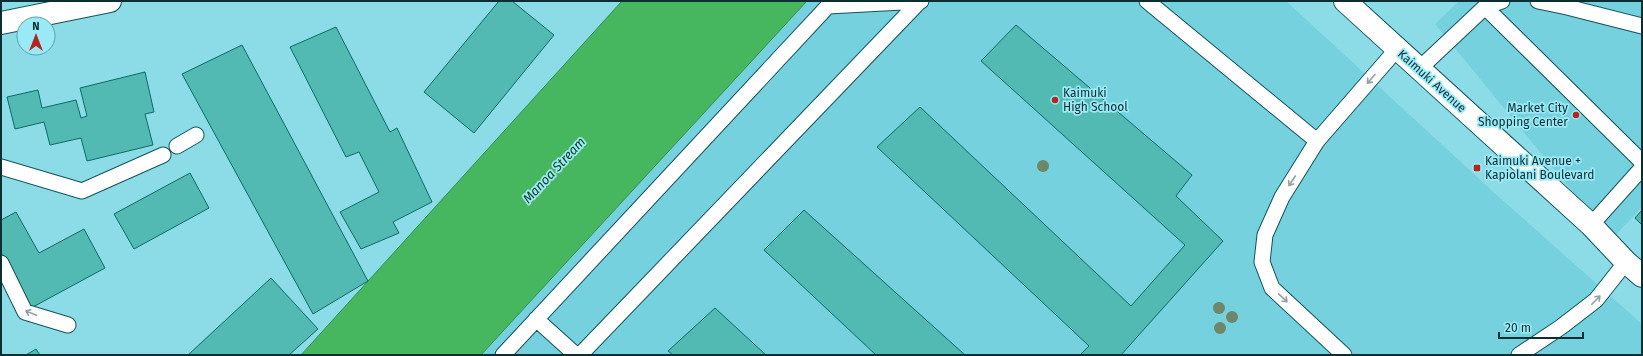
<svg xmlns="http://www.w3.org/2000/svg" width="1643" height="356" viewBox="0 0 1643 356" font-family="'Fira Sans',sans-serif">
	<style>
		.built { fill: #76d1de }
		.water { fill: #47b75f; stroke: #358e52 }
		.building { fill: #52bab2; stroke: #0b6b65 }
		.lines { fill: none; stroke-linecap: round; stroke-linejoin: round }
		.service-casing { stroke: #11545c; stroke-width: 17 }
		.tertiary-casing { stroke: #11545c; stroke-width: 24 }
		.primary-casing { stroke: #11545c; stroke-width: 24 }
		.service { stroke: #fff; stroke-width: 15 }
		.tertiary { stroke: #fff; stroke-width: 22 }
		.primary { stroke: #fff; stroke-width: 22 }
		.tree { fill: #6e876b }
		.oneway { stroke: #91a1a3 }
		.poi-dot { fill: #b42520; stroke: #99eaf6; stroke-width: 1.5 }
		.labels { text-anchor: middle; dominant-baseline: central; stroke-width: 3.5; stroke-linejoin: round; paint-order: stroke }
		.street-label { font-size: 12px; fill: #0b2e33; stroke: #99eaf6 }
		.poi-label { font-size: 12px; fill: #0b2e33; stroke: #99eaf6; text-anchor: start }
		.water-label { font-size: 13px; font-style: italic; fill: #0c3a17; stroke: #99eaf6 }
	</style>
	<rect width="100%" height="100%" fill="#8cdce8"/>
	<path class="built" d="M807 1H1286L1500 198 1642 324V355H481Z
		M1459 1H1642V207L1612 239 1603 229 1435 24Z"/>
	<path class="water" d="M622 1H807L481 355H301Z"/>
	<path class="building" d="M499 1H512L554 35 474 133 424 92Z
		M1016 25 1192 175 1176 196 1223 241 1121 355H1080L1089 346 877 147 920 107 1131 306 1185 245 981 61Z
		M336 27 390 132 397 128 432 202 393 222 399 233 361 249 340 212 379 192 359 152 346 157 290 47Z
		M242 45 368 281 313 314 182 74Z
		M145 72 154 112 145 114 153 145 87 161 81 138 50 145 44 122 15 129 7 97 38 90 42 108 76 100 81 118 87 116 80 88Z
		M190 173 209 208 134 249 114 214Z
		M804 210 965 355H876L764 250Z
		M1642 210V225L1635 218Z
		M16 212 39 253 84 229 105 268 31 308 1 253V220Z
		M271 278 318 329 289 355H188Z
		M715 308 766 355H673L668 351Z
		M36 349 40 355H26Z"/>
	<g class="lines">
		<defs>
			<path id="service" d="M1147 1 1317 141
				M1538 1 1567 7 1642 26
				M1485 7 1642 162
				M1419 69 1485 7 1502 1
				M177 146 196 135
				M1 167 82 191 163 155
				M1591 225 1642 168
				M1 263 25 312 68 325
				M536 319 576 355
				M503 355 828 6 921 1
				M580 355 919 2
				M1344 355 1272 288 1262 262 1265 235 1282 197 1317 141 1397 49
				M1519 355 1561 327 1596 300 1626 262"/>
			<path id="tertiary" d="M1345 1 1591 225 1626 262 1642 276"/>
			<path id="primary" d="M1 23 110 1"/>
		</defs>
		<use href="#service" class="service-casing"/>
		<use href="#tertiary" class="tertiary-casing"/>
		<use href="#primary" class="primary-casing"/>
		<use href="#service" class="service"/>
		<use href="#tertiary" class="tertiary"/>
		<use href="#primary" class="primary"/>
	</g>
	<g class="tree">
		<circle cx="1043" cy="166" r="6"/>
		<circle cx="1219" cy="308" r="6"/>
		<circle cx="1232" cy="317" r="6"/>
		<circle cx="1220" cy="328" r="6"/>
	</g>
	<defs><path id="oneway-shaft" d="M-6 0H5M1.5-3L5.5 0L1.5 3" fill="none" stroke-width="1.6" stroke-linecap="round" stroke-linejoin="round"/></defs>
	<g class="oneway">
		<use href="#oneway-shaft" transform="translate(1371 79) rotate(131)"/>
		<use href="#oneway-shaft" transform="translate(1292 181) rotate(123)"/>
		<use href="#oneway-shaft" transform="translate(1283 298) rotate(43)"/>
		<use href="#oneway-shaft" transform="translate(1596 300) rotate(-45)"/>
		<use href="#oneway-shaft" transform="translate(31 313) rotate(-158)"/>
	</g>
	<g class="poi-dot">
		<circle cx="1055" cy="100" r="4"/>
		<circle cx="1576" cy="115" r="4"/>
		<rect x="1473" y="164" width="8" height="8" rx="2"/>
	</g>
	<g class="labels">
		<g class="street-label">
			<text transform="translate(1432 81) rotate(42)">Kaimuki Avenue</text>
		</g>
		<g class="poi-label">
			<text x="1063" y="93">Kaimuki<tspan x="1063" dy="14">High School</tspan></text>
			<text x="1568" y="108" text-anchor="end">Market City<tspan x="1568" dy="14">Shopping Center</tspan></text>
			<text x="1485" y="161">Kaimuki Avenue +<tspan x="1485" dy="14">Kapiolani Boulevard</tspan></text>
		</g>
		<g class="water-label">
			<text transform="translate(554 170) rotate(-47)">Manoa Stream</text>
		</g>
	</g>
	<rect width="1643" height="356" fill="none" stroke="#0b2e33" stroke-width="4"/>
	<g transform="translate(36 36)"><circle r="19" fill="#99eaf6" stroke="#609fa8"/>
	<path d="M0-3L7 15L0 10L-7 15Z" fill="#b42520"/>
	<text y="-6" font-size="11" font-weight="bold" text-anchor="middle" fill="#0b2e33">N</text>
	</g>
	<path d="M1499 332v6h84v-6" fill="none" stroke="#0b2e33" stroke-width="2"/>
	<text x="1505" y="332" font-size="12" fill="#0b2e33" stroke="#99eaf6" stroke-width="3" paint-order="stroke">20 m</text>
</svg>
